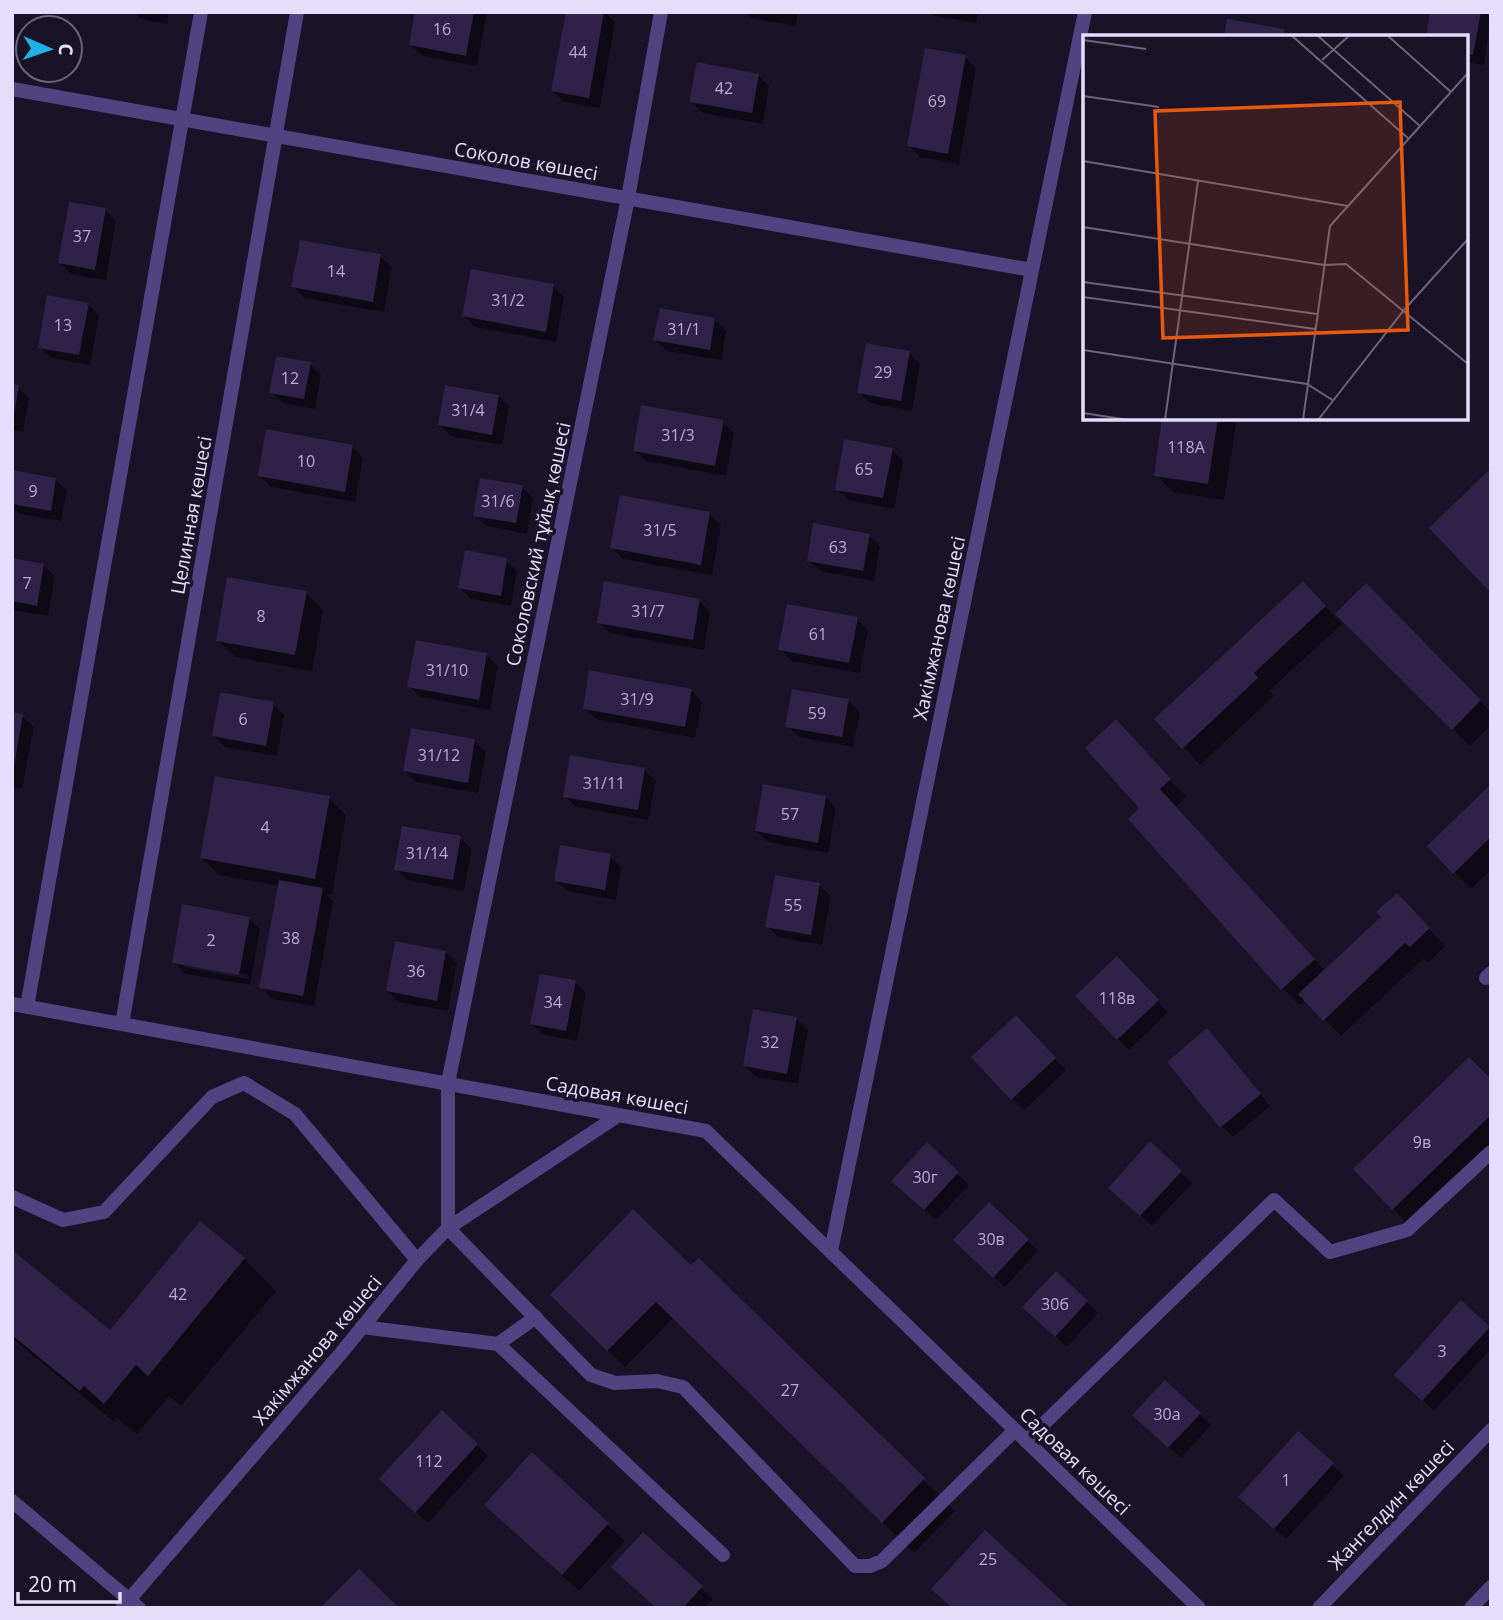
<svg xmlns="http://www.w3.org/2000/svg" width="1503" height="1620" viewBox="0 0 1503 1620" font-family="'Open Sans',sans-serif">
	<style>
		.shadow { fill: #0007; fill-rule: evenodd }
		.building { fill: #2f2147 }
		.lines { fill: none; stroke-linecap: round; stroke-linejoin: round }
		.lane { stroke: #504382; stroke-width: 14 }
		.street { stroke: #504382; stroke-width: 14 }
		.labels { text-anchor: middle; dominant-baseline: central; stroke-width: 7; stroke-linejoin: round; paint-order: stroke }
		.number-label { font-size: 16px; fill: #b8aecf }
		.street-label { font-size: 19px; fill: #e6ddfc; stroke: #1a1328 }
		.inset-road { fill: none; stroke: #6c647d; stroke-width: 2 }
		.view { fill: #e8590c; fill-opacity: 0.15; stroke: #e8590c; stroke-width: 3.5 }
		.inset-edge { fill: none; stroke: #e6ddfc; stroke-width: 3.5 }
	</style>
	<rect width="100%" height="100%" fill="#1a1328"/>
	<path class="shadow" d="M134 12H169L167 24 141 19Z
		M417 12H487L477 66 422 56 411 45Z
		M567 12H605L615 22 600 108 564 102 553 91Z
		M745 12H798L796 26 751 18Z
		M931 12H978L976 23 935 16Z
		M1432 12H1488L1491 15 1484 65 1466 62V37Z
		M965 57 976 68 959 164 920 157 909 145Z
		M758 75 769 86 763 124 703 113 691 101Z
		M105 210 116 221 106 280 71 274 60 263Z
		M380 256 392 267 384 312 304 298 293 286Z
		M553 286 564 297 556 342 475 327 464 316Z
		M88 304 99 316 90 365 51 358 40 347Z
		M715 319 726 331 721 360 667 351 655 340Z
		M909 352 920 364 912 411 870 403 858 392Z
		M310 364 321 375 315 409 283 403 271 392Z
		M12 386 18 387 29 398 23 432 12 430Z
		M498 396 509 407 502 445 451 436 439 425Z
		M1164 418H1237L1224 500 1173 492 1156 475Z
		M723 422 734 433 726 476 646 461 634 450Z
		M352 446 363 458 355 502 271 487 260 476Z
		M892 449 903 461 894 509 848 500 837 489Z
		M56 480 67 491 61 521 20 514 12 506V482Z
		M522 487 533 498 527 534 487 526 475 515Z
		M709 513 721 525 712 575 623 559 612 548Z
		M869 535 880 546 874 581 820 571 809 560Z
		M12 560 43 565 55 576 48 616 12 610Z
		M506 560 517 571 511 606 471 599 460 588Z
		M1366 585 1491 712V725L1470 746 1337 614Z
		M306 593 323 610 312 671 235 657 218 640Z
		M699 600 710 612 704 650 610 633 598 622Z
		M1320 601 1342 624 1269 691 1274 696 1200 765 1157 719Z
		M857 619 868 630 860 673 792 661 780 649Z
		M486 655 498 666 490 710 421 697 409 686Z
		M691 690 702 702 695 738 596 719 585 708Z
		M848 700 860 712 853 747 799 737 787 726Z
		M273 704 284 715 277 756 225 747 213 736Z
		M12 714 22 716 34 727 22 789 12 787Z
		M1133 739 1186 797 1176 807 1325 971 1414 912 1445 946 1428 963 1423 959 1341 1036 1306 1000 1299 1005 1283 988 1142 808Z
		M474 741 486 752 478 793 416 782 405 771Z
		M644 770 656 781 648 820 576 807 565 796Z
		M1491 786V870L1471 889 1429 846Z
		M825 797 836 808 828 853 768 842 756 831Z
		M329 798 346 815 332 895 326 894 333 901 314 1006 272 999 261 987 280 886 219 875 202 858Z
		M460 838 472 849 464 891 407 880 396 869Z
		M610 856 621 867 616 900 567 891 555 880Z
		M819 885 831 896 822 945 778 937 767 926Z
		M249 918 260 929 250 985 185 974 174 962ZM184 963 248 975V979L184 967Z
		M446 952 457 963 448 1011 399 1002 387 991Z
		M1117 958 1168 1012 1129 1050 1077 996Z
		M575 982 586 993 577 1041 544 1035 532 1024Z
		M797 1019 808 1030 798 1084 756 1077 745 1066Z
		M1027 1028 1066 1070 1024 1110 973 1057Z
		M1218 1042 1270 1106 1233 1137 1222 1126Z
		M1491 1081V1148L1410 1226 1355 1169Z
		M927 1145 969 1185 936 1220 905 1192Z
		M1181 1172 1192 1183 1152 1226 1122 1198Z
		M201 1223 244 1259 276 1291 181 1406 169 1396 137 1434 116 1417 113 1421 12 1338V1252L110 1333Z
		M955 1240H1027L1038 1251 1005 1287Z
		M699 1260 955 1511 914 1553 674 1317 625 1367 552 1295 691 1268Z
		M1087 1302 1098 1313 1067 1347 1036 1318Z
		M1461 1303 1491 1330V1349L1434 1411 1407 1386Z
		M442 1412 488 1456 428 1523 392 1490Z
		M1200 1414 1211 1425 1181 1458 1146 1426Z
		M1298 1433 1344 1476 1286 1539 1252 1508Z
		M532 1455 625 1541 579 1591 503 1522Z
		M643 1534 713 1599 704 1608H657Z"/>
	<path class="building" d="M415 12H474L466 56 409 45Z
		M566 12H604L589 98 551 91Z
		M1430 12H1481L1473 55 1466 54V37H1426Z
		M1227 19 1285 29 1283 37H1224Z
		M925 48 966 55 948 154 907 146Z
		M697 62 759 74 752 113 689 102Z
		M69 202 106 208 95 270 58 263Z
		M300 240 381 254 373 302 291 287Z
		M471 269 554 284 546 332 462 316Z
		M47 295 89 303 79 355 38 348Z
		M660 308 715 318 710 350 653 340Z
		M866 343 910 351 901 401 857 393Z
		M276 356 311 362 304 399 269 393Z
		M12 384 19 385 14 415H12Z
		M445 385 499 395 492 435 438 425Z
		M641 405 724 420 715 466 633 451Z
		M1162 418H1218L1208 484 1154 476Z
		M266 429 353 445 345 492 258 476Z
		M844 439 893 448 883 498 835 490Z
		M1491 468V587L1488 590 1429 528Z
		M12 470 56 478 51 511 12 504Z
		M480 478 523 485 516 523 473 516Z
		M620 495 710 512 701 565 610 548Z
		M813 523 870 534 863 571 807 561Z
		M465 550 507 558 501 596 458 588Z
		M12 558 44 564 37 606 12 601Z
		M227 577 307 591 295 655 216 641Z
		M604 581 700 599 693 640 597 623Z
		M1303 581 1326 606 1254 673 1258 678 1182 749 1154 719Z
		M1366 583 1481 700 1452 730 1335 614Z
		M787 604 858 617 849 663 778 650Z
		M416 640 487 653 479 700 407 687Z
		M589 670 692 689 685 727 583 709Z
		M792 689 849 699 842 737 785 727Z
		M220 692 274 702 266 746 212 736Z
		M12 712 23 714 14 767H12Z
		M1116 719 1171 779 1160 789 1315 959 1281 990 1128 819 1139 808 1085 748Z
		M411 728 475 739 468 783 403 771Z
		M570 755 645 768 638 810 563 797Z
		M215 776 330 796 315 879 200 858Z
		M763 784 826 796 818 843 755 831Z
		M1491 784V837L1453 874 1427 846Z
		M402 826 461 836 453 880 394 870Z
		M560 845 611 854 605 890 554 881Z
		M775 875 820 883 811 935 765 927Z
		M279 880 323 888 303 996 259 988Z
		M1397 893 1430 928 1410 947 1405 943 1323 1021 1298 994 1381 917 1376 912Z
		M182 904 250 917 239 975 172 963Z
		M395 941 446 951 437 1001 386 991Z
		M1117 956 1159 1000 1117 1040 1075 996Z
		M540 974 576 980 566 1031 530 1024Z
		M753 1009 797 1017 787 1074 743 1066Z
		M1016 1015 1056 1058 1011 1100 971 1057Z
		M1207 1028 1261 1094 1220 1128 1167 1062Z
		M1469 1057 1491 1079V1115L1392 1210 1353 1169Z
		M1150 1141 1182 1171 1140 1216 1108 1188Z
		M927 1142 959 1172 924 1210 891 1181Z
		M989 1202 1029 1239 993 1278 953 1240Z
		M633 1209 691 1265 699 1258 925 1478 882 1523 656 1302 607 1351 550 1295Z
		M200 1221 245 1258 148 1376 136 1365 104 1404 84 1386 80 1391 12 1335V1250L110 1330Z
		M1056 1271 1088 1301 1055 1337 1022 1307Z
		M1461 1300 1490 1327 1422 1401 1394 1375Z
		M1165 1380 1201 1413 1168 1448 1132 1415Z
		M442 1410 478 1444 415 1513 379 1479Z
		M1298 1431 1334 1463 1274 1529 1238 1497Z
		M532 1452 609 1523 562 1575 484 1505Z
		M985 1530 1070 1608H952L931 1589Z
		M643 1532 703 1586 683 1608H656L611 1567Z
		M359 1569 399 1608H326L323 1605Z"/>
	<g class="lines">
		<path class="lane" d="M1486 978 1491 973
			M619 1115 448 1228 591 1375 615 1383 657 1381 683 1387 855 1566H870L882 1561 1015 1430
			M12 1197 63 1220 104 1212 212 1097 244 1083 295 1114 417 1260
			M362 1327 498 1344 536 1317
			M498 1344 723 1555
			M1026 1441 1274 1200 1330 1252 1407 1230 1491 1152"/>
		<path class="street" d="M12 89 1032 270
			M12 1004 706 1131 1199 1608
			M27 1007 201 12
			M122 1024 297 12
			M831 1251 1085 12
			M12 1501 139 1608
			M122 1608 342 1352 417 1260 448 1228V1083L628 198 661 12
			M1319 1608 1491 1430
			M1471 1608 1491 1587"/>
	</g>
	<g class="labels">
		<g class="number-label">
			<text x="442" y="29">16</text>
			<text x="578" y="52">44</text>
			<text x="724" y="88">42</text>
			<text x="937" y="101">69</text>
			<text x="82" y="236">37</text>
			<text x="336" y="271">14</text>
			<text x="508" y="300">31/2</text>
			<text x="63" y="325">13</text>
			<text x="684" y="329">31/1</text>
			<text x="883" y="372">29</text>
			<text x="290" y="378">12</text>
			<text x="468" y="410">31/4</text>
			<text x="678" y="435">31/3</text>
			<text x="1186" y="447">118А</text>
			<text x="306" y="461">10</text>
			<text x="864" y="469">65</text>
			<text x="33" y="491">9</text>
			<text x="498" y="501">31/6</text>
			<text x="660" y="530">31/5</text>
			<text x="838" y="547">63</text>
			<text x="27" y="583">7</text>
			<text x="648" y="611">31/7</text>
			<text x="261" y="616">8</text>
			<text x="818" y="634">61</text>
			<text x="447" y="670">31/10</text>
			<text x="637" y="699">31/9</text>
			<text x="817" y="713">59</text>
			<text x="243" y="719">6</text>
			<text x="439" y="755">31/12</text>
			<text x="604" y="783">31/11</text>
			<text x="790" y="814">57</text>
			<text x="265" y="827">4</text>
			<text x="427" y="853">31/14</text>
			<text x="793" y="905">55</text>
			<text x="291" y="938">38</text>
			<text x="211" y="940">2</text>
			<text x="416" y="971">36</text>
			<text x="1117" y="998">118в</text>
			<text x="553" y="1002">34</text>
			<text x="770" y="1042">32</text>
			<text x="1422" y="1142">9в</text>
			<text x="925" y="1177">30г</text>
			<text x="991" y="1239">30в</text>
			<text x="178" y="1294">42</text>
			<text x="1055" y="1304">30б</text>
			<text x="1442" y="1351">3</text>
			<text x="790" y="1390">27</text>
			<text x="1167" y="1414">30а</text>
			<text x="429" y="1461">112</text>
			<text x="1286" y="1480">1</text>
			<text x="988" y="1559">25</text>
		</g>
		<g class="street-label">
			<text transform="translate(526 161) rotate(10)">Соколов көшесі</text>
			<text transform="translate(191 515) rotate(-80)">Целинная көшесі</text>
			<text transform="translate(538 544) rotate(-78)">Соколовский тұйық көшесі</text>
			<text transform="translate(939 628) rotate(-78)">Хакімжанова көшесі</text>
			<text transform="translate(617 1095) rotate(10)">Садовая көшесі</text>
			<text transform="translate(317 1350) rotate(-50)">Хакімжанова көшесі</text>
			<text transform="translate(1075 1461) rotate(44)">Садовая көшесі</text>
			<text transform="translate(1391 1505) rotate(-46)">Жангелдин көшесі</text>
		</g>
	</g>
	<g transform="translate(1083 35)">
		<rect width="385" height="385" fill="#1a1328"/>
		<path class="inset-road" d="M208 0 326 104M234 0 337 91M304 0 368 57M0 5 63 14M239 25 267 0M0 61 76 72M0 126 265 171M0 192 241 230 263 229 385 329M0 247 234 279M0 262 232 294M0 315 224 349 251 366M0 378 46 385M82 385 115 146M220 385 247 191 385 38M235 385 321 275 385 204"/>
		<path class="view" d="M317 67 325 295 80 303 72 76Z"/>
		<rect width="385" height="385" class="inset-edge"/>
	</g>
	<rect width="1503" height="1620" fill="none" stroke="#e6ddfc" stroke-width="28"/>
	<g transform="translate(49 49) rotate(92)"><circle r="33" fill="#1a1328" stroke="#6c647d" stroke-width="2"/>
	<path d="M0-5L12 26L0 18L-12 26Z" fill="#1cb1e9"/>
	<text y="-10" font-size="19" font-weight="bold" text-anchor="middle" fill="#e6ddfc">С</text>
	</g>
	<path d="M18 1592v10h102v-10" fill="none" stroke="#e6ddfc" stroke-width="3.5"/>
	<text x="28" y="1592" font-size="21" fill="#e6ddfc" stroke="#1a1328" stroke-width="5" paint-order="stroke">20 m</text>
</svg>
